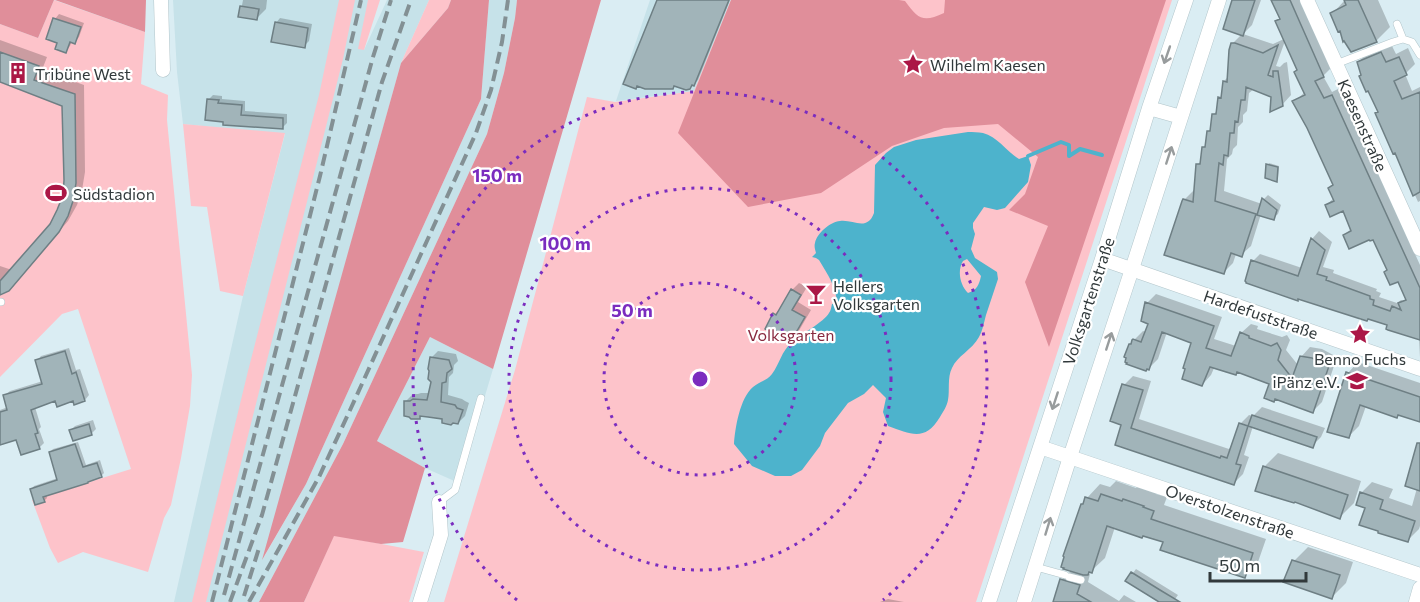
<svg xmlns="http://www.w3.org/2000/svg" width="1420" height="602" viewBox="0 0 1420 602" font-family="Commissioner,sans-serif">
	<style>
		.built { fill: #c6e2e9 }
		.green { fill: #fdc3ca }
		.forest { fill: #e08e9a }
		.water { fill: #4db3cc; fill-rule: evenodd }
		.shadow { fill: #0003 }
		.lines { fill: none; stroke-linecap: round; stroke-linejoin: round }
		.stream { stroke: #4db3cc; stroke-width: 4 }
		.building { fill: #a1b4b9; stroke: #6e7f84; stroke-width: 1.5 }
		.service-casing { stroke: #b3c6cb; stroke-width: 8 }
		.minor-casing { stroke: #b3c6cb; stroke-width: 15 }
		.service { stroke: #fff; stroke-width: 7 }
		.minor { stroke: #fff; stroke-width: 14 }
		.rail { stroke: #839094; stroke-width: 4; stroke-dasharray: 12 6; stroke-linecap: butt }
		.oneway { stroke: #989c9d }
		.ring { fill: none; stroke: #7b2cbf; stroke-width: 3; stroke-dasharray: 3 6 }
		.labels { text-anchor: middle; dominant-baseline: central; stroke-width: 4.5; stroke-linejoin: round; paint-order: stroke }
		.poi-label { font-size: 16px; fill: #31393b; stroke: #fff; text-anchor: start }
		.street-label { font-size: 16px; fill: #31393b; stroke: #fff }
		.park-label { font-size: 16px; fill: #88293f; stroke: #fff }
		.centre { fill: #7b2cbf; stroke: #fff; stroke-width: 3 }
		.ring-label { font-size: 18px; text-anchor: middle; font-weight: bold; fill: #7b2cbf; stroke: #fff; stroke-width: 4.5; stroke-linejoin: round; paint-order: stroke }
	</style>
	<rect width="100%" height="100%" fill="#daedf3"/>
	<path class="built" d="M173 0H368L364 50 387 0H429L401 63 264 557 306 484 481 99 489 0H517L515 18 504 73 487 134 343 444 259 602H174L243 296 285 134 183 124 177 72Z
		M650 0H731L695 91 616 101Z
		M430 337 493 369 459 483 425 468 377 441Z"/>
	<path class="green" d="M54 0 145 32 141 84 168 95 167 120 192 375 190 406 181 458 171 505 164 518 148 572 83 552 58 563 50 548 32 500 131 469 78 309 62 314 0 377V24L38 38Z
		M339 0H355L343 59 206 602H192L248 371 319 95Z
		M368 0H380L364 50 358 49Z
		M429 0H451L448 8 401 63Z
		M731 0H1172L976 602H444L515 370 587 97 615 102 694 91Z
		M183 124 285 133 243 296 220 291 207 207 191 206Z
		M334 535 424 552 409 602H304Z"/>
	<path class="forest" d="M0 0H54L38 38 0 24Z
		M55 0H146L145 32Z
		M451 0H489L481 99 306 484 262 560 401 63 448 8Z
		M517 0H601L493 369 430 337 377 441 425 468 403 542 381 544 334 536 304 602H259L343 444 487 134 504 73 515 18Z
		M731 0H899L905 1C918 19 923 23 944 13L945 0H1166L1049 347 1025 282 1048 226 1009 210 1025 194 1038 157 998 124 944 128 892 146 821 193 748 207 678 133Z"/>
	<path class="water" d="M968 132C973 132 978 132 983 133 997 136 1007 152 1019 159L1028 156 1031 165 1028 182 1005 208 997 210 984 207 973 223V228L975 234 971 249 975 258 997 272 998 279C994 291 990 303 986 315 984 322 983 330 979 337 972 350 957 356 952 368 947 378 950 390 948 400 947 406 943 412 940 417 925 442 911 434 888 426L883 412 886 398 873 385 864 394 848 403 825 433 820 446 802 470 791 476H775L752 466 734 444C735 428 740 398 753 387 760 381 767 381 772 374 780 363 781 352 792 342 801 334 824 322 829 313 831 310 831 308 832 304L837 303C836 286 828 275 819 260L816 258 812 257 816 253C815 249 814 246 815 243 817 233 830 222 840 221 853 219 867 232 874 213L875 165 886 153 894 147 916 140ZM967 259 981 276C979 285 977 290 968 293 960 285 957 271 963 261Z"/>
	<path class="shadow" d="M243 0H267L266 9 256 19 240 16Z
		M658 0H730L698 80 694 84 638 85 635 88Z
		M1234 0H1261L1252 25 1243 34 1273 44 1284 39 1276 22 1281 17 1273 0H1301L1331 68 1323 76 1332 92 1340 88 1420 265V358L1419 338 1253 261 1260 254 1302 268 1312 239 1319 231 1332 242 1323 267 1334 270 1333 273 1377 289 1376 291 1381 293 1379 297 1397 303 1401 300 1404 301 1406 298 1399 280 1388 269 1374 238 1344 235 1352 228 1344 209 1326 205 1334 198 1329 188 1334 184 1308 128 1294 102 1305 92 1298 70 1285 41 1276 66 1280 67 1284 63 1287 62 1291 95 1282 105 1273 96 1254 89 1249 93 1247 111 1243 115V122L1238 127 1237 145 1233 149 1232 154 1227 159 1224 191 1262 204 1264 199 1268 195 1281 205 1278 214 1273 218 1261 214 1251 246 1241 255 1236 254 1233 263 1224 272 1183 201 1194 190 1198 164 1202 161 1203 148 1207 144 1209 131 1212 128 1214 114 1218 110 1219 98 1223 95 1224 81 1228 77 1230 50 1233 43 1242 34Z
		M1345 0H1378L1390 27 1376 41 1332 14Z
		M59 14 84 23 79 37 75 42 72 41 70 46 66 51 59 42 55 19Z
		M280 18 312 24 309 41 304 46 276 23Z
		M0 40 47 57 42 70 84 85 85 172 82 190 77 205 68 221 18 280 0 292V266L12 270 51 224 64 196 66 180 63 105 0 81Z
		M1391 44 1396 54 1408 48 1415 64 1405 74 1412 91 1420 87V177L1379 112 1358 62 1368 53Z
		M213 95 222 96V99L245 101V111L287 114V123L282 128 225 121 208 100Z
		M1269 163 1279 166 1278 178 1276 180 1268 165Z
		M1420 190V201L1418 202 1415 195Z
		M799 283 807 287 798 302 811 310 797 334 790 341 775 314 782 307 792 290Z
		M1156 294 1222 317 1214 339 1236 346 1241 333 1251 324 1258 326 1257 329 1282 337 1287 335 1290 340 1286 350 1298 365 1301 357 1310 347 1322 349 1337 357 1322 402 1313 411 1271 383 1238 371 1215 366 1211 375 1202 385 1187 368 1193 342 1167 332 1158 359 1149 368 1130 344 1143 331 1147 332 1150 323 1147 303Z
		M69 348 76 370 80 369 89 395 85 400 75 403 74 400 56 399 35 407 41 427 39 429 44 443 40 447 22 453 17 438 0 443V410L8 407 5 395 10 391 43 381 37 361 41 356Z
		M438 351 456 354 458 361 454 365 453 373 449 377 448 395 462 399 465 401 469 403 465 416 458 423 444 417 422 415 419 418 405 402 413 394H418L421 393H430L433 381 431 358Z
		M1358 362 1420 383V420L1399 414 1396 417 1366 406 1359 426 1348 437V373Z
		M1133 376 1151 381 1139 419 1229 449 1231 447 1240 424 1249 415 1253 416 1262 407 1325 428 1321 437 1312 446 1253 426 1244 455 1249 457 1243 474 1234 483 1123 424 1124 385Z
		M93 420 96 429 92 433 73 439 71 430 75 426Z
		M78 442 86 465 100 460 104 473 101 476 46 494 47 498 44 501 31 490 34 486 58 478 50 452 53 449Z
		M1420 446V526L1419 529 1408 540 1367 507 1361 493 1372 482 1393 489 1389 498 1412 506 1417 488Z
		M1278 453 1361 481 1354 503 1340 517 1264 467Z
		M1116 481 1136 488 1138 486 1157 492 1156 494 1167 497 1164 505 1266 539 1258 562 1244 576 1165 541 1115 527 1105 558 1088 574H1090L1088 582 1119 601 1124 595 1136 602H1054L1061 580 1071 571 1082 505 1087 498 1100 484 1110 487Z
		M1308 547 1353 562 1346 583 1332 597 1294 561Z
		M1136 569 1178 595 1173 602H1160L1127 581Z
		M888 599 904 602H880Z"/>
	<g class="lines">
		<path class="stream" d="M1028 156 1061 142 1069 145V156L1080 149 1102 155"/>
	</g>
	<path class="building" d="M657 0H729L694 86 692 85 690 89 686 90 674 86 673 89H645L637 86 636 89 623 84Z
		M1232 0H1255L1243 36 1223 29Z
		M1271 0H1290L1324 77 1315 81 1324 98 1332 95 1420 288V340L1388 330 1386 329 1387 325 1368 319 1367 321 1298 299V301L1246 283V282L1245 281 1251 260 1298 276 1311 238 1325 250 1317 274 1327 277 1326 280 1370 296V299L1374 300 1373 305 1390 311 1392 306 1401 310 1398 303 1406 300 1398 282 1390 285 1384 272 1387 270 1373 240 1370 241 1369 240 1349 249 1343 235 1351 231 1343 211 1330 217 1325 205 1334 201 1328 188 1333 185 1307 128 1292 101 1305 95 1294 72 1297 70 1275 21 1280 19Z
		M1344 0H1358L1377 42 1351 52 1344 41 1343 42 1340 31 1338 32 1330 13 1346 5Z
		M240 6 259 9 257 20 238 17Z
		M53 18 81 27 75 44 70 42 66 53 55 49 57 43 46 39Z
		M275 22 308 28 305 48 271 42Z
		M1231 43H1235L1263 53 1278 45 1268 75 1273 77V71H1278L1283 106 1270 112 1271 97 1246 87 1245 100H1241L1238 122 1235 121 1234 133H1230L1228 156 1224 155 1223 165 1219 163 1215 201 1256 214 1242 257 1231 253 1224 274 1164 255 1182 201 1183 199 1193 202 1196 164H1200L1202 147H1205L1207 131H1210L1212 114H1216L1218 97 1221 98 1223 81 1227 82 1229 50Z
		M0 52 39 66 34 80 75 94 76 183 73 201 68 216 59 232 9 291 0 295V281L50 224 57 210 63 195 64 180 62 106 0 82Z
		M1381 52 1386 62 1399 57 1407 75 1394 81 1402 99 1420 92V192L1413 196 1395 153 1393 154 1375 113 1378 112 1368 91 1366 92 1359 76 1361 75 1357 62Z
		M207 99 219 100 218 103 242 105 241 115 283 118V129L223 125V122L205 120Z
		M1266 164 1278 167 1277 182 1265 178Z
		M1262 198 1277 210 1274 220 1257 215Z
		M791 289 801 295 792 310 805 317 790 343 765 329 773 313 776 315Z
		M1145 302 1214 326 1206 348 1231 356 1240 332 1249 336V338L1271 346 1277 343 1281 350 1278 360 1292 378 1300 356 1312 358 1329 366 1313 413 1275 399 1274 402 1264 398 1269 384 1237 372 1236 375 1210 367 1202 386 1182 379 1185 369 1183 368 1191 343 1162 332 1149 370 1147 369 1146 371 1126 364 1127 363 1125 362 1126 358 1124 357 1129 344H1131L1132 340 1133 339 1141 342 1148 324 1141 321Z
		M65 351 72 374 76 372 85 401 74 405 73 401 57 407 55 401 31 410 38 433 35 434 40 449 21 455 16 440 0 445V412L7 410 3 395 42 384 35 360Z
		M430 357 449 360 452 369 447 373 446 382 442 383 441 402 455 405 457 408 463 410 458 424 453 423 451 425 442 423V419L428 417 420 416V419H411L409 417 404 416V401H410L413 399 427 400 431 382 428 379 429 371 428 369Z
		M1346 372 1420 397V422L1398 415 1397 418 1360 405 1349 438 1327 432Z
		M1122 384 1143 390 1131 428 1220 458 1221 456 1227 458 1239 423 1248 426 1252 415 1317 437 1313 448 1248 426 1236 464 1241 465 1234 485 1115 445 1121 425 1110 421Z
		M89 424 92 435 73 441 69 430Z
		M1417 443H1420V491L1405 486Z
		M75 444 83 467 97 463 102 477 88 482V483L43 497 45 502 35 505 30 489 57 480 49 452Z
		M1263 466 1348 495 1340 519 1295 502 1294 503 1255 491Z
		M1360 492 1383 500 1380 509 1415 521 1408 542 1378 533V531L1359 525 1365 508 1356 505Z
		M1101 494 1122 501 1123 499 1144 506 1143 507 1154 511 1151 519 1253 553 1245 578 1160 550 1163 542 1143 536 1142 538 1107 526 1092 573 1089 572 1088 575H1083L1063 569 1064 568 1061 567 1064 557 1063 556 1081 504H1083L1085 497 1098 501Z
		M1292 560 1340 575 1332 599 1283 582Z
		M1131 572 1160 590 1180 602H1159L1125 581Z
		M1060 579 1080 585 1077 594 1091 602H1053Z"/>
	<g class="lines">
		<defs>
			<path id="service" d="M1397 24 1403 39
				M1336 64 1393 42 1403 39 1412 42 1420 55
				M0 302H1
				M439 502 455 490 481 398
				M1036 567 1065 575
				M1069 577 1081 580"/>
			<path id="minor" d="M161 0 163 70
				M1307 0 1420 249
				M1149 108 1181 117
				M1102 259 1420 369
				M1040 447 1420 575
				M420 602 441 535 439 502
				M989 602 1102 259 1149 108 1186 0
				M1024 602 1070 457 1132 269 1219 0
				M1416 602 1420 588"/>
		</defs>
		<use href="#service" class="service-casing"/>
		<use href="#minor" class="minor-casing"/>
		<use href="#service" class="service"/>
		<use href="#minor" class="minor"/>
		<path class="rail" d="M224 595 373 57 391 0
			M244 596 260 545
			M212 602 320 176 361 0
			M230 602 262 515 382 82 411 0
			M249 602 319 477 351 408 476 133 491 90 502 42 508 0"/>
	</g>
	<defs><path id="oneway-shaft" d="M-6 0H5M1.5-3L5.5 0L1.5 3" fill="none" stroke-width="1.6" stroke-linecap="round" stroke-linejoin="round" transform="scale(1.5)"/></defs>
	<g class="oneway">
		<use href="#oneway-shaft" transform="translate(1167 55) rotate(109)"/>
		<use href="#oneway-shaft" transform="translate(1169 155) rotate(-72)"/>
		<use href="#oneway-shaft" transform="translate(1109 341) rotate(-72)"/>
		<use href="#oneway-shaft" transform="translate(1055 401) rotate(108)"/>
		<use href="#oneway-shaft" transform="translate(1048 526) rotate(-73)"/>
	</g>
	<g class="ring">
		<circle cx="700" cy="379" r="96"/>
		<circle cx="700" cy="379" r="191"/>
		<path d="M517 600A287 287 0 1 1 883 600"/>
	</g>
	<defs>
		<symbol id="sight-bare" viewBox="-9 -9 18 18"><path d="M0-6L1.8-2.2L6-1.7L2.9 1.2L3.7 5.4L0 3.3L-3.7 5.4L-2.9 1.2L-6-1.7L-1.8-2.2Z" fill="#ab1746" stroke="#fff" stroke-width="2.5" paint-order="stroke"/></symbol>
		<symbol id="building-bare" viewBox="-9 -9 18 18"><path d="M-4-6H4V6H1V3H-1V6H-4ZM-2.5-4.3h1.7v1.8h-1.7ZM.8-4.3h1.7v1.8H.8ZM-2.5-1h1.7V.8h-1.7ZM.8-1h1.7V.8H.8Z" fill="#ab1746" stroke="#fff" stroke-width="2.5" paint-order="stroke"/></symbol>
		<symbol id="stadium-bare" viewBox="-9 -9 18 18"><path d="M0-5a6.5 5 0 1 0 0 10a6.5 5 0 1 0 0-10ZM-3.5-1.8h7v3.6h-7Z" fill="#ab1746" stroke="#fff" stroke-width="2.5" paint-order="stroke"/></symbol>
		<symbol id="bar-bare" viewBox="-9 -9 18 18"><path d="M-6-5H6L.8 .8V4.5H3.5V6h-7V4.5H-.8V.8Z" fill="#ab1746" stroke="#fff" stroke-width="2.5" paint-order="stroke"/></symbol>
		<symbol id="school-bare" viewBox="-9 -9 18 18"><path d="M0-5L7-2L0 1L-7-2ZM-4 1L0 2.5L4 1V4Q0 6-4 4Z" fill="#ab1746" stroke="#fff" stroke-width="2.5" paint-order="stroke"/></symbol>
	</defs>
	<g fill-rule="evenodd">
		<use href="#sight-bare" x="898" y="49" width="30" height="30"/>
		<use href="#building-bare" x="3" y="58" width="30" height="30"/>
		<use href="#stadium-bare" x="41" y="178" width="30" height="30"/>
		<use href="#bar-bare" x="801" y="279" width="30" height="30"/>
		<use href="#sight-bare" x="1345" y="319" width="30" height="30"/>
		<use href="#school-bare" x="1342" y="366" width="30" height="30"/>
	</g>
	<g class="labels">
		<g class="poi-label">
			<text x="930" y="64">Wilhelm Kaesen</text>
			<text x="35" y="73">Tribüne West</text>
			<text x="73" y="193">Südstadion</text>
			<text x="833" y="285">Hellers<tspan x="833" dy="18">Volksgarten</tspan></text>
			<text x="1360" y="358" text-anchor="middle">Benno Fuchs</text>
			<text x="1340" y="381" text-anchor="end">iPänz e.V.</text>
		</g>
		<g class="street-label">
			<text transform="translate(1363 125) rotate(66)">Kaesenstraße</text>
			<text transform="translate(1088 301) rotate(-72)">Volksgartenstraße</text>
			<text transform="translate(1261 314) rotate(19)">Hardefuststraße</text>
			<text transform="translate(1230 511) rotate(19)">Overstolzenstraße</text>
		</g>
		<g class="park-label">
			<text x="791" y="334">Volksgarten</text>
		</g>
	</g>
	<circle cx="700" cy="379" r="9" class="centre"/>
	<g class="ring-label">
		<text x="497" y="182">150 m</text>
		<text x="565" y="250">100 m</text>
		<text x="632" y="317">50 m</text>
	</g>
	<path d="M1210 572v9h96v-9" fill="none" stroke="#31393b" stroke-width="3"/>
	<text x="1219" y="572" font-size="18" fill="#31393b" stroke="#ffffff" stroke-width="4.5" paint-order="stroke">50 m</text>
</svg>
